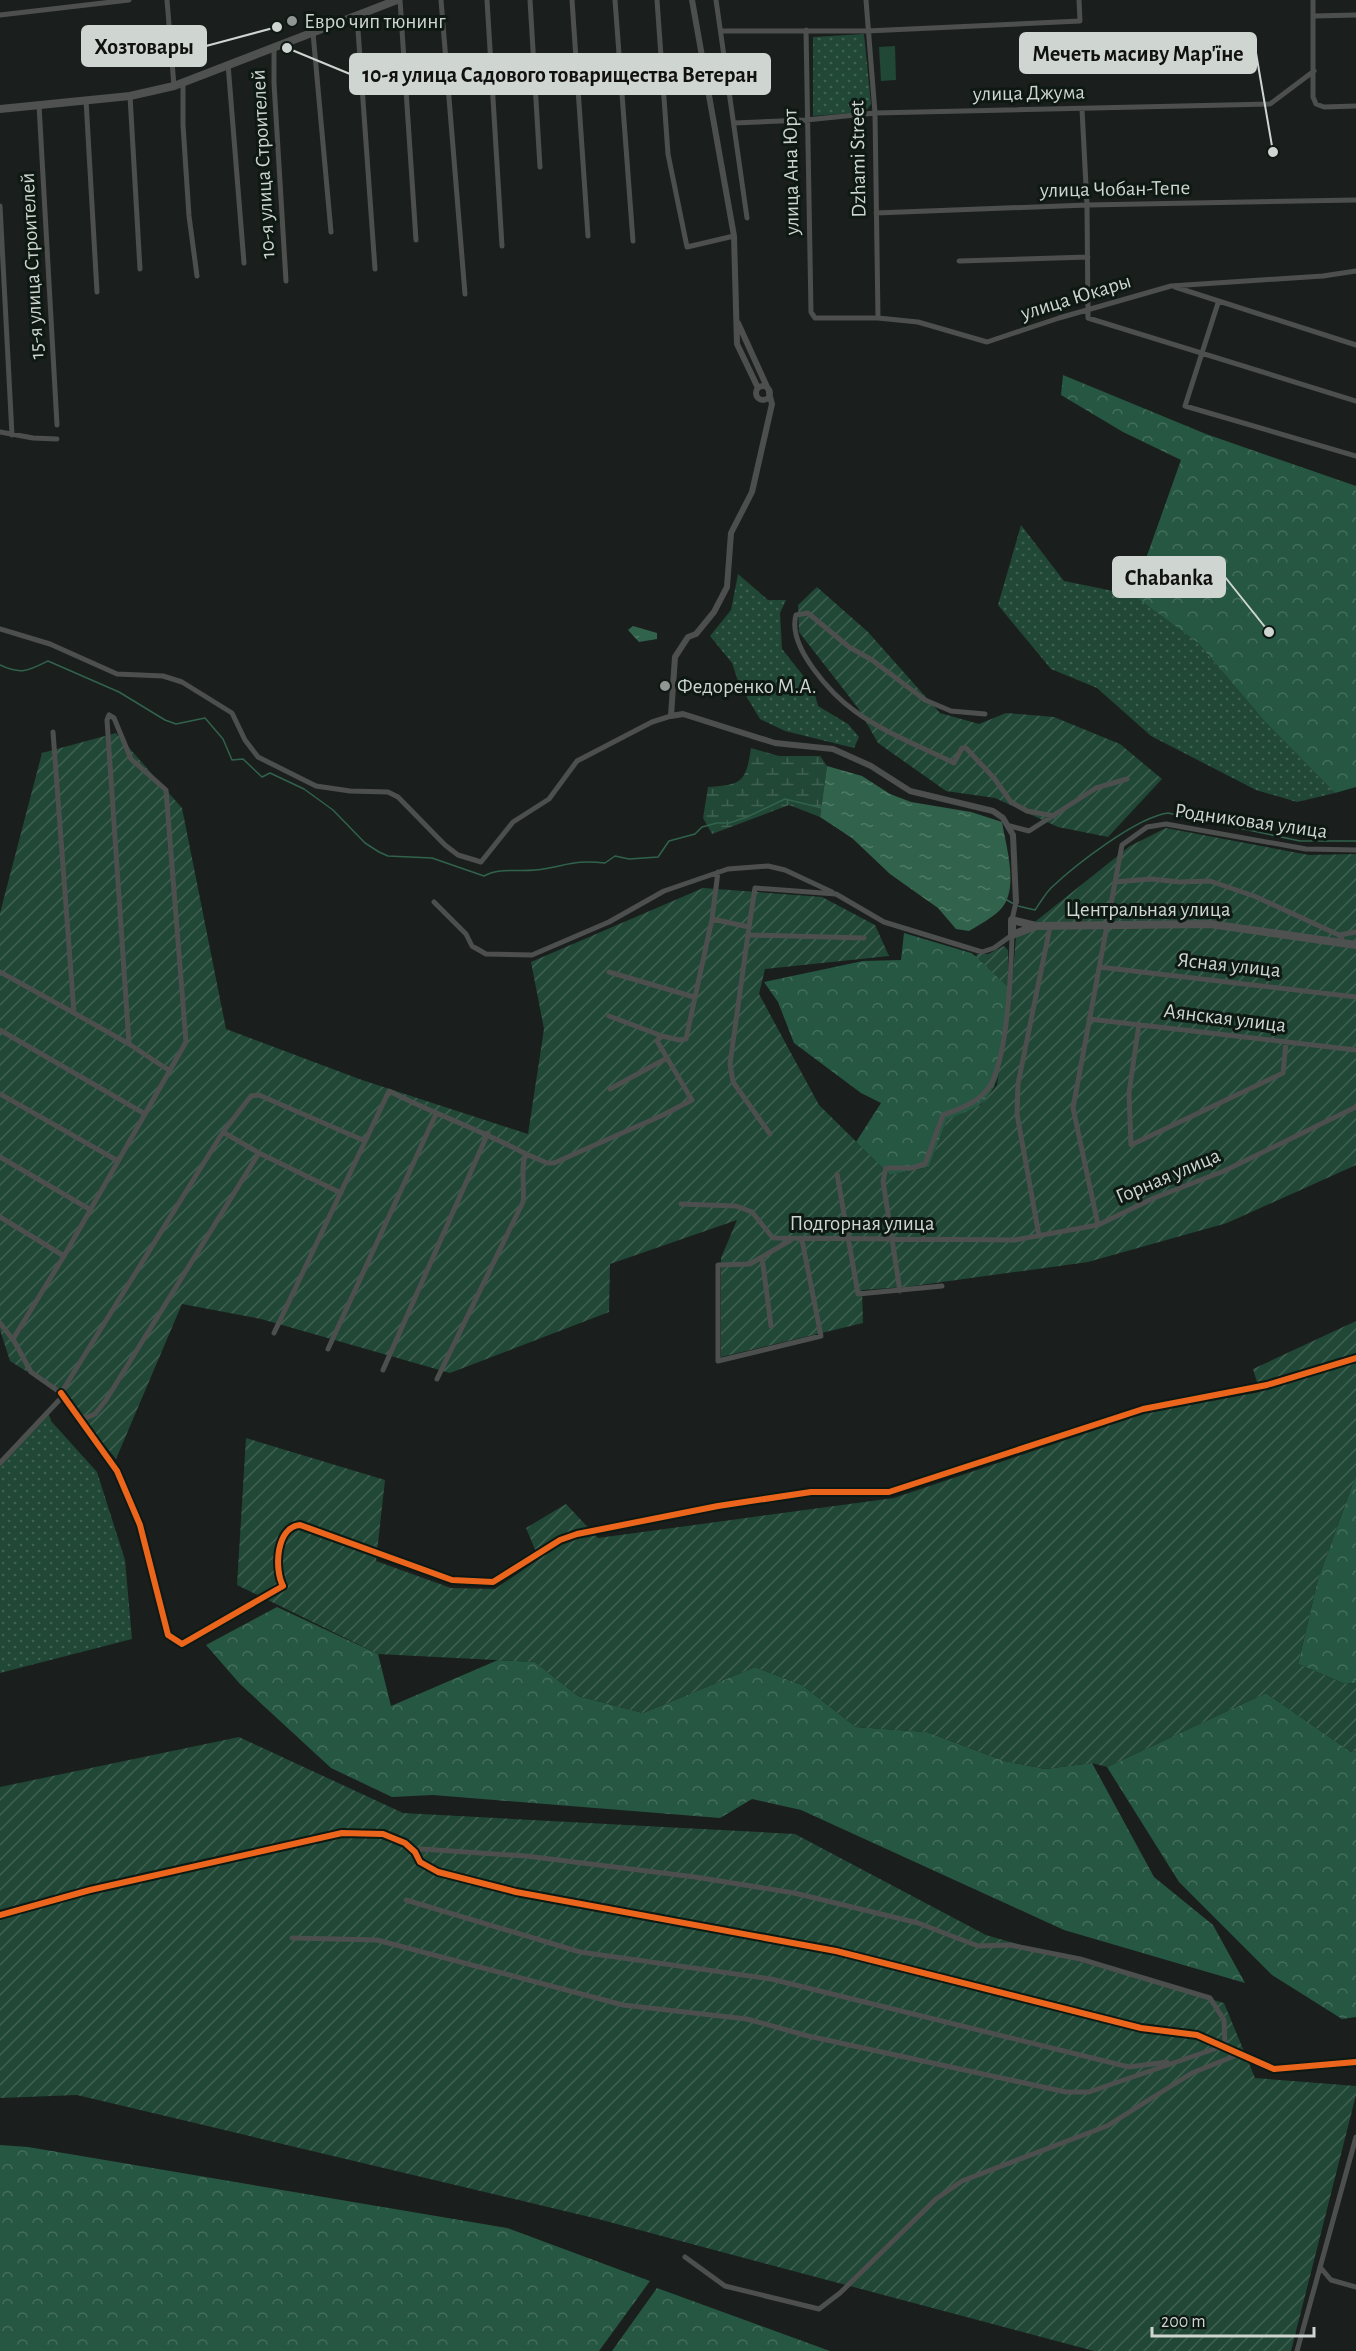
<svg xmlns="http://www.w3.org/2000/svg" width="1356" height="2351" viewBox="0 0 1356 2351" font-family="'Alegreya Sans',sans-serif">
	<style>
		.grass { fill: url(#grass-dots) }
		.forest { fill: url(#forest-crowns) }
		.wetland { fill: url(#wetland-marsh) }
		.garden { fill: url(#garden-furrows) }
		.pitch { fill: #214736 }
		.water { fill: url(#water-ripples) }
		.lines { fill: none; stroke-linecap: round; stroke-linejoin: round }
		.stream { stroke: #31634c; stroke-width: 1.5 }
		.minor { stroke: #4d4f4e; stroke-width: 5 }
		.tertiary { stroke: #4d4f4e; stroke-width: 6 }
		.secondary { stroke: #4f5150; stroke-width: 8 }
		.cycleway-casing { stroke: #0e1913; stroke-width: 10 }
		.cycleway { stroke: #eb651d; stroke-width: 6 }
		.poi-dot { fill: #909693; stroke: #0e1913; stroke-width: 2 }
		.labels { text-anchor: middle; dominant-baseline: central; stroke-width: 6; stroke-linejoin: round; paint-order: stroke }
		.poi-label { font-size: 21px; fill: #cfd6d2; stroke: #0e1913; text-anchor: start }
		.street-label { font-size: 21px; fill: #cfd6d2; stroke: #0e1913 }
		.leader { fill: none; stroke: #cfd6d2; stroke-width: 2 }
		.callout-dot { fill: #cfd6d2; stroke: #0e1913; stroke-width: 2 }
		.callout { fill: #cfd6d2; stroke: #cfd6d2; stroke-width: 2 }
		.callout-label { font-size: 22px; text-anchor: middle; font-weight: bold; fill: #111 }
	</style>
	<defs>
		<pattern id="grass-dots" width="8" height="8" patternUnits="userSpaceOnUse" patternTransform="scale(1.5)"><rect width="8" height="8" fill="#214736"/><path d="M2 2h.1M6 6h.1" fill="none" stroke="#406152" stroke-width="1.8" stroke-linecap="round"/></pattern>
		<pattern id="forest-crowns" width="20" height="18" patternUnits="userSpaceOnUse" patternTransform="scale(1.5)"><rect width="20" height="18" fill="#265742"/><path d="M2 6a3 3 0 1 1 6 0M12 15a3 3 0 1 1 6 0" fill="none" stroke="#446e5c"/></pattern>
		<pattern id="wetland-marsh" width="20" height="14" patternUnits="userSpaceOnUse" patternTransform="scale(1.5)"><rect width="20" height="14" fill="#214736"/><path d="M1 5h8M5 5V1M11 12h8M15 12V8" fill="none" stroke="#406152"/></pattern>
		<pattern id="garden-furrows" width="10" height="10" patternUnits="userSpaceOnUse" patternTransform="scale(1.5)"><rect width="10" height="10" fill="#214736"/><path d="M-1 1l2-2M0 10L10 0M9 11l2-2" fill="none" stroke="#406152"/></pattern>
		<pattern id="water-ripples" width="26" height="14" patternUnits="userSpaceOnUse" patternTransform="scale(1.5)"><rect width="26" height="14" fill="#31634c"/><path d="M2 4q2-2 4 0t4 0M15 11q2-2 4 0t4 0" fill="none" stroke="#4e7965"/></pattern>
	</defs>
	<rect width="100%" height="100%" fill="#1a1f1d"/>
	<path class="grass" d="M864 34 871 104 865 112 813 116V37Z
		M1021 525 1064 581 1133 595 1198 643 1266 723 1335 793 1297 802 1256 790 1151 736 1097 688 1051 669 998 605Z
		M738 574 768 600H786L780 613 782 649 813 688 818 706 848 724 859 737 854 748 785 731 760 719 739 684 732 663 710 636 731 610Z
		M48 1412 51 1421 97 1472 125 1560 132 1639 0 1673V1460Z"/>
	<path class="forest" d="M1063 375 1206 434 1356 486V787L1335 793 1266 723 1198 643 1133 595 1181 460 1123 432 1061 395Z
		M904 933 971 953 983 961 1008 987C1006 1022 1009 1079 981 1104 973 1111 958 1115 947 1120L929 1167 890 1175 856 1142 881 1103 861 1093 794 1043 778 1002 764 982 863 961 901 960Z
		M1356 1475V1683L1345 1684 1298 1664 1318 1579Z
		M277 1607 378 1654 391 1706 498 1660 535 1662 578 1696 643 1713 755 1667 802 1685 856 1727 927 1732 1004 1761 1045 1769 1092 1763 1154 1877 1213 1925 1245 1983 1064 1930 801 1810 752 1799 720 1818 433 1795 392 1797 331 1768 240 1684 206 1645Z
		M1266 1693 1351 1752 1356 1751V2017L1342 2019 1272 1975 1179 1882 1107 1767Z
		M0 2145 28 2147 507 2228 650 2281 599 2351H0Z
		M657 2288 830 2351H612Z"/>
	<path class="wetland" d="M751 748 779 756H820L827 766 820 817 789 805 712 834 703 818 708 787C742 785 746 782 751 748Z"/>
	<path class="garden" d="M817 587 868 632 940 713 979 724 1006 713 1054 717 1120 744 1162 779 1108 837 1058 827 995 798 946 791 878 743 858 708 799 632 798 605Z
		M116 733 182 808 226 1029 362 1080 528 1134 544 1029 531 962 703 888 822 897 875 925 889 956 765 969 759 994 819 1105 890 1175 929 1167 947 1120 981 1105 997 1085 1011 994 1016 937 1130 846 1166 828 1309 855 1356 854V1165L1227 1223 1088 1262 906 1287 862 1290 863 1323 721 1357V1258L737 1220 610 1264 609 1312 450 1373 261 1319 182 1304 116 1459 61 1393 10 1361 0 1330V913L42 753Z
		M1004 946 1008 950V987L976 957 977 954H988Z
		M1356 1321V1475L1318 1579 1298 1664 1345 1684 1356 1683V1751L1351 1752 1266 1693 1107 1767 1092 1763 1045 1769 1004 1761 927 1732 856 1727 802 1685 755 1667 643 1713 578 1696 535 1662 378 1654 237 1585 246 1438 385 1480 376 1561 451 1588 495 1589 539 1559 526 1528 566 1504 598 1538 894 1498 1146 1413 1260 1392 1253 1369Z
		M239 1737 403 1813 795 1834 986 1935 1224 2003 1255 2078 1356 2086V2095L1291 2351H1094L598 2219 77 2095 0 2098V1787Z"/>
	<path class="pitch" d="M895 46 896 80 881 81 879 47Z"/>
	<path class="water" d="M633 626 657 633V639L639 642 628 630Z
		M827 766 862 776 890 794 911 802 971 812 1002 822C1006 847 1020 890 1000 910 992 918 979 925 969 931L956 929 938 908 890 874 852 838 820 817Z"/>
	<g class="lines">
		<path class="stream" d="M0 665C21 675 28 671 48 661L119 692 165 720 176 724 205 718 223 739 232 760 243 759 262 777 270 773 304 789 333 810 365 843 379 852 388 856 432 858 484 876C500 867 517 872 535 870 564 867 573 859 605 863L615 856 629 859 658 857 669 841 695 834 702 827 717 823H729L747 817 785 799 822 808
			M1005 899 1014 904
			M1018 906 1035 910C1040 903 1045 894 1051 888 1075 865 1137 817 1168 813L1300 841H1356"/>
		<path class="minor" d="M167 0 174 86
			M400 0 416 240
			M441 0 465 294
			M487 0 502 246
			M530 0 540 167
			M572 0 588 236
			M615 0 633 241
			M657 0 668 154 687 247 734 236
			M716 0 747 218
			M866 0 875 113 878 318
			M1313 0V97L1316 104 1324 107 1356 106
			M0 15 129 0
			M357 16 375 269
			M1314 16 1356 15
			M806 30 811 312 815 318H878L918 322 987 342 1059 318 1171 286 1323 276 1356 271
			M721 31H867L1080 21 1079 0
			M313 33 331 232
			M274 46V83L286 281
			M228 64 244 263
			M183 83V125L189 216 197 276
			M664 92 707 80
			M130 96 140 269
			M86 100 97 292
			M39 105 57 425
			M1082 109 1087 205 1088 318 1356 401
			M734 123 806 120 875 113 1270 104 1314 71
			M0 206 12 435
			M876 213 1087 205 1356 200
			M959 261 1088 257
			M1175 287 1356 345
			M1218 303 1185 406 1356 456
			M0 432 33 438 57 439
			M0 629 50 644 117 674 163 676 182 682 232 713 245 740 258 757 316 786 350 791 388 792 398 797 445 845 458 855 481 862 513 822 549 799 577 761 652 722 671 716
			M985 714 951 711 925 700 872 660 849 647 808 613 796 615C787 647 832 695 856 712 885 733 922 747 954 763L962 748H966L994 778 1011 802 1027 811 1054 816
			M109 715 114 718 131 759 166 790 186 1042 64 1256 13 1339 31 1372 61 1393 223 1132 251 1096 259 1095 365 1141
			M53 732 74 1013 129 1044 107 720 109 715
			M1010 826 1029 831 1096 788 1127 779
			M1115 882 1151 879 1180 882 1210 881 1254 896 1339 935 1344 943
			M434 902 466 934 472 946 486 954 532 955 609 922 664 891 728 869 768 866 785 870 832 892
			M712 919 718 872
			M1012 920 1016 902
			M749 927 730 1064 733 1082 770 1134
			M749 935 864 938
			M1339 935 1356 932
			M1099 967 1356 997
			M0 972 74 1013
			M609 972 694 997
			M609 1016 662 1036
			M1089 1019 1356 1050
			M1139 1024 1129 1093 1131 1145 1283 1073 1286 1042
			M0 1030 145 1114
			M129 1044 170 1071
			M610 1089 667 1058
			M0 1094 118 1161
			M223 1132 259 1153 341 1193
			M526 1154 547 1163H554L663 1115 692 1100 657 1041 662 1036 679 1040 686 1039 712 919 749 927 755 888 836 894 884 922 982 952 994 948 1012 935
			M0 1157 91 1210
			M837 1174 858 1294 942 1286
			M681 1204 736 1206 752 1212 773 1238 1015 1240 1098 1225 1154 1198 1224 1171 1356 1107
			M0 1217 64 1256
			M1098 1225 1073 1108 1122 845 1147 827 1166 824 1306 849 1356 850
			M1039 1236 1017 1114 1018 1084 1050 927
			M791 1240 750 1264 718 1265V1361L821 1336 802 1240
			M762 1257 771 1326
			M900 1291 883 1181 886 1168H912L925 1164 943 1115C961 1108 982 1102 992 1082 1008 1049 1011 973 1012 935
			M0 1323 14 1341
			M274 1333 389 1091C434 1114 481 1130 526 1154 520 1164 525 1188 523 1202L437 1379
			M328 1349 436 1114
			M383 1370 488 1133
			M61 1393 117 1471 140 1525 168 1635 182 1644 283 1586C274 1569 276 1527 300 1525L452 1580 493 1582 560 1540 577 1534 718 1506 811 1492H889L1143 1409 1267 1385 1356 1358
			M77 1416 86 1418 95 1414 106 1400 259 1153
			M0 1463 63 1396
			M415 1852 421 1849 526 1856 695 1877 794 1893 918 1923 978 1946 1010 1945 1080 1959 1210 1998 1224 2020 1225 2045
			M406 1900 580 1952 771 1979 1129 2067 1167 2062
			M0 1915 90 1890 342 1833 383 1834 405 1843 415 1852 420 1862 438 1872 516 1892 836 1951 1141 2028 1197 2035 1274 2069 1356 2062
			M292 1938 377 1940 623 2005 747 2019 808 2036 1066 2092H1089L1223 2046
			M685 2257 725 2286 819 2309 840 2293 936 2199 962 2181 1107 2126 1192 2073 1242 2053
			M1320 2267 1331 2280 1356 2287
			M1297 2351 1356 2137"/>
		<path class="tertiary" d="M692 0 734 236 737 344 758 388
			M738 323 768 389
			M756 393a7 7 0 1 1 14 0a7 7 0 1 1-14 0Z
			M769 393 772 404 752 492 731 533 727 587 714 612 696 634 688 637 675 657 671 716 683 714 775 743 833 749 871 766 910 791 993 811 1003 818 1013 835 1016 902"/>
		<path class="secondary" d="M0 109 130 96 174 86 397 0
			M1036 926 1012 920V935L1036 926 1210 924 1356 945"/>
		<defs>
			<path id="cycleway" d="M61 1393 117 1471 140 1525 168 1635 182 1644 283 1586C274 1569 276 1527 300 1525L452 1580 493 1582 560 1540 577 1534 718 1506 811 1492H889L1143 1409 1267 1385 1356 1358
				M0 1915 90 1890 342 1833 383 1834 405 1843 415 1852 420 1862 438 1872 516 1892 836 1951 1141 2028 1197 2035 1274 2069 1356 2062"/>
		</defs>
		<use href="#cycleway" class="cycleway-casing"/>
		<use href="#cycleway" class="cycleway"/>
	</g>
	<g class="poi-dot">
		<circle cx="292" cy="21" r="6"/>
		<circle cx="665" cy="686" r="6"/>
	</g>
	<g class="labels">
		<g class="poi-label">
			<text x="304" y="21">Евро чип тюнинг</text>
			<text x="677" y="686">Федоренко М.А.</text>
		</g>
		<g class="street-label">
			<text transform="translate(1029 93) rotate(-1)">улица Джума</text>
			<text transform="translate(858 159) rotate(-91)">Dzhami Street</text>
			<text transform="translate(263 164) rotate(-93)">10-я улица Строителей</text>
			<text transform="translate(791 172) rotate(-91)">улица Ана Юрт</text>
			<text transform="translate(1115 189) rotate(-1)">улица Чобан-Тепе</text>
			<text transform="translate(32 266) rotate(-93)">15-я улица Строителей</text>
			<text transform="translate(1076 297) rotate(-17)">улица Юкары</text>
			<text transform="translate(1251 821) rotate(8)">Родниковая улица</text>
			<text x="1148" y="909">Центральная улица</text>
			<text transform="translate(1229 965) rotate(6)">Ясная улица</text>
			<text transform="translate(1225 1018) rotate(7)">Аянская улица</text>
			<text transform="translate(1168 1176) rotate(-23)">Горная улица</text>
			<text x="862" y="1223">Подгорная улица</text>
		</g>
	</g>
	<path class="leader" d="M277 27L206 46M1273 152L1256 53M287 48L350 74M1269 632L1225 577"/>
	<g class="callout-dot">
		<circle cx="277" cy="27" r="6"/>
		<circle cx="1273" cy="152" r="6"/>
		<circle cx="287" cy="48" r="6"/>
		<circle cx="1269" cy="632" r="6"/>
	</g>
	<g class="callout">
		<rect x="82" y="26" width="124" height="40" rx="6"/>
		<rect x="1020" y="33" width="236" height="40" rx="6"/>
		<rect x="350" y="54" width="420" height="40" rx="6"/>
		<rect x="1113" y="557" width="112" height="40" rx="6"/>
	</g>
	<g class="callout-label">
		<text x="144" y="54">Хозтовары</text>
		<text x="1138" y="61">Мечеть масиву Мар'їне</text>
		<text x="560" y="82">10-я улица Садового товарищества Ветеран</text>
		<text x="1169" y="585">Chabanka</text>
	</g>
	<path d="M1152 2327v9h162v-9" fill="none" stroke="#cfd6d2" stroke-width="3"/>
	<text x="1161" y="2327" font-size="18" fill="#cfd6d2" stroke="#0e1913" stroke-width="4.5" paint-order="stroke">200 m</text>
</svg>
